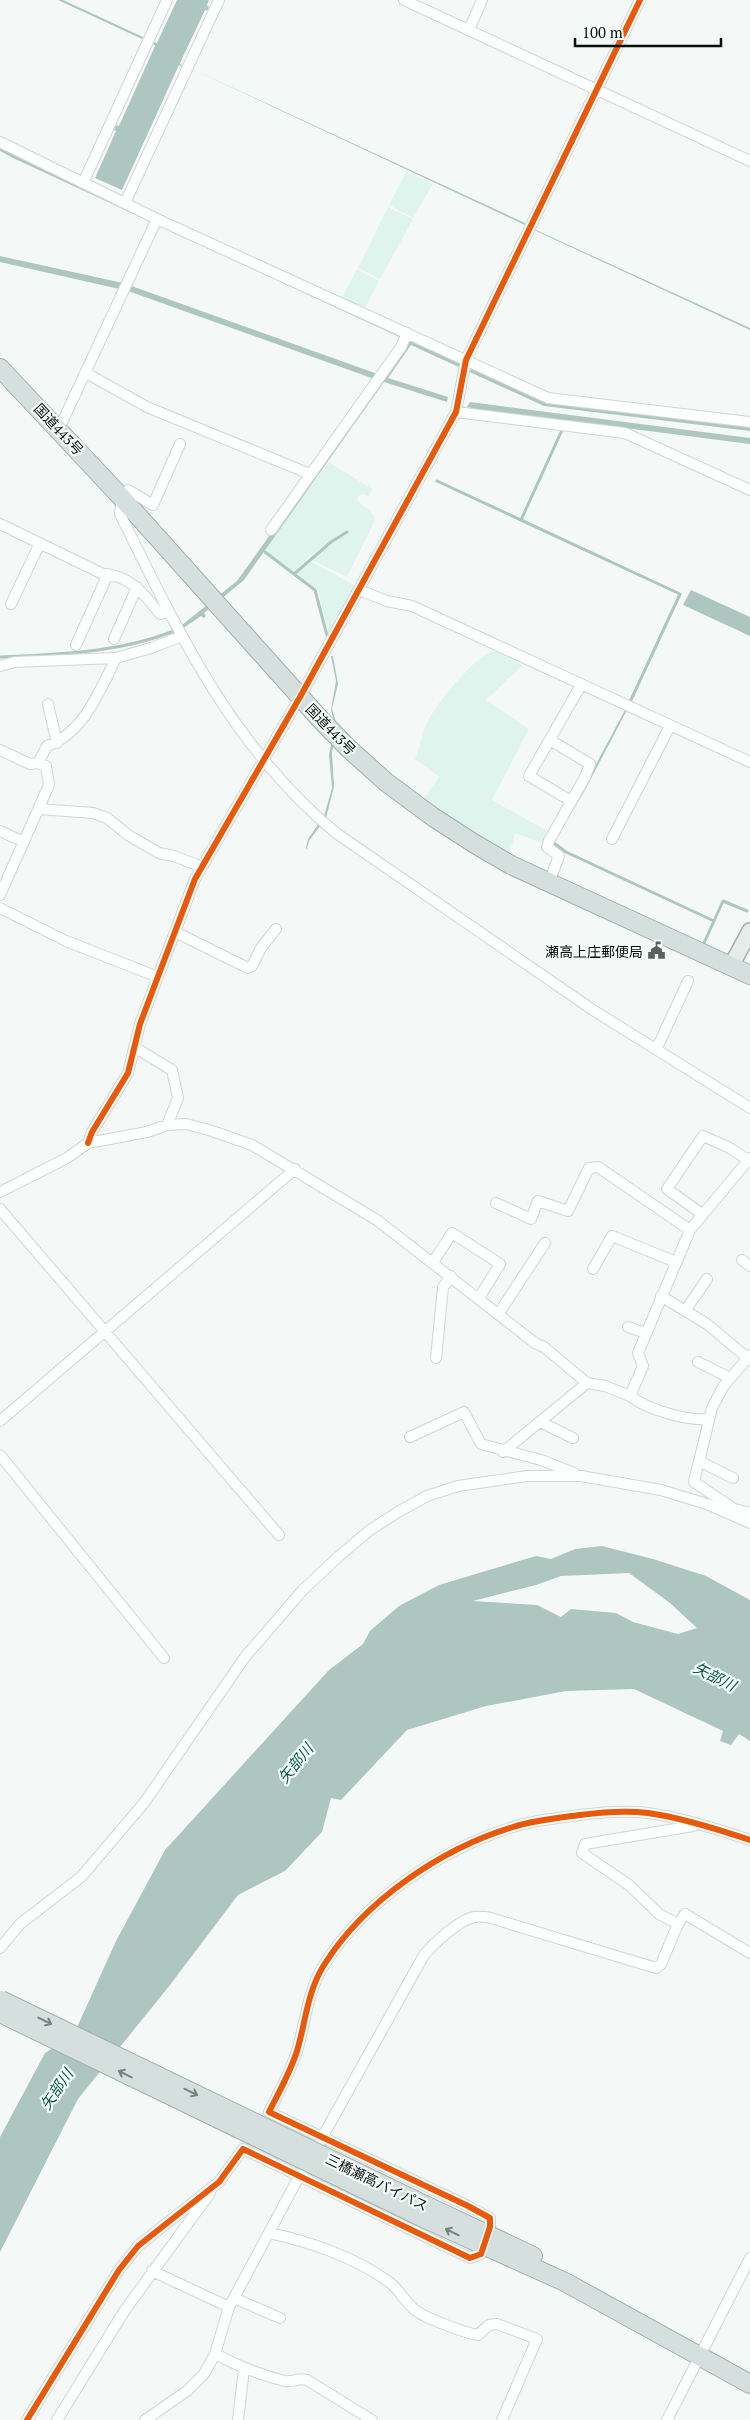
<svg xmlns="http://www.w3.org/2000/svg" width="750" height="2420" viewBox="0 0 750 2420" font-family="'PT Serif','Noto Sans JP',serif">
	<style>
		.green { fill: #e0f4ee }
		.water { fill: #adc7c0; fill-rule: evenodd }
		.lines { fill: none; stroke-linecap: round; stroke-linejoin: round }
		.stream { stroke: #adc7c0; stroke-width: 3 }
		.street-casing { stroke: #d1d5d4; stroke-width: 12 }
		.primary-casing { stroke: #a1afab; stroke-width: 18 }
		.highway-casing { stroke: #a1afab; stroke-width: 20 }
		.street { stroke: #fdfefe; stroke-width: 10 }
		.primary { stroke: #e5ecea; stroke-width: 15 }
		.highway { stroke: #d5e0de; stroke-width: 18 }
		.highway-bridge-casing { stroke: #a1afab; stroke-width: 20; stroke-linecap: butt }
		.highway-bridge { stroke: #d5e0de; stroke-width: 18 }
		.cycleway-casing { stroke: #f1fcf9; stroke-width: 9 }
		.cycleway { stroke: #e8590c; stroke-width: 6 }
		.oneway { stroke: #7a8280 }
		.labels { text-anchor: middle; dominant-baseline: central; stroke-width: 4.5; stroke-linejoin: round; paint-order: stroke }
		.street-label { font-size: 14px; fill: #0a0e0d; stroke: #f1fcf9 }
		.poi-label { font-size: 14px; fill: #0a0e0d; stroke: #f1fcf9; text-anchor: end }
		.water-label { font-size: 15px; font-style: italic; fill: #0c5748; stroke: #f1fcf9 }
	</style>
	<rect width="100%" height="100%" fill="#f4f9f8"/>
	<path class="green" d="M406 172 433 184 413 218 389 205Z
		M388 207 413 219 380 279 358 268Z
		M357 269 379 281 365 308 342 298Z
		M329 462 372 489 369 496 362 494 358 497 357 501 368 509 375 517 372 527 347 577 312 560 326 547 348 533V531L309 556 294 572 263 550Z
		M310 561 358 587 331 635 329 634 318 590 297 574Z
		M491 652H499L523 665 486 700 529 729 492 800 547 831 542 843 515 833 510 852 477 835 423 800 439 777 415 759C419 750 421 739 424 729 432 708 472 659 491 652Z"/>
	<path class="water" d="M58 0H63L143 37 142 39Z
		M177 0H209L207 5 209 7 207 11 205 10 180 63 183 67 179 65 122 190 95 178 116 131 114 130 116 125 119 126 155 46 152 42 157 43Z
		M190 68 525 223V225Z
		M0 148 544 400 750 425V431L544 406 411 345 388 378 448 397 447 402 384 382 244 580 204 613 206 616 204 618 201 616 182 629H173L182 625 237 581 380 381 128 291 0 262V256L123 283 383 376 408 341 13 158 0 151Z
		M534 229 750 328V330L534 230Z
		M470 402 750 438V444L477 409 467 407Z
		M691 590 750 617V636L683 605Z
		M331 656H333L338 684 332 709 337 725 332 753 334 787 326 818 309 841 307 849 306 848 308 839 324 816 332 788 329 755 335 726 331 710 336 681Z
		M598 696 627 710 585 790 556 839 625 710Z
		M602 1546 653 1559 706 1576 750 1600V1741L739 1734 731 1745 720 1741 723 1731 634 1689 566 1691 486 1706 407 1730 341 1800 331 1798 322 1832 285 1871 238 1895 170 1985 78 2099 0 2252V2137L45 2053 74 2034 116 1941 165 1850 329 1670 363 1644 370 1631 399 1606 439 1585 536 1556 551 1559 575 1549ZM629 1573 670 1603 697 1628 678 1634 633 1622 616 1613 571 1609 561 1617 537 1605 473 1601 536 1585 561 1576Z"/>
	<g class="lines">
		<path class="stream" d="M437 481 680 594 630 702
			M521 520 562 430
			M265 552 315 590 328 639
			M294 574 331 542 347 532
			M0 657C59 654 119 653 174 631
			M554 843 566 852 714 921
			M704 943 723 901 747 911"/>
		<defs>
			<path id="street" d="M404 0 750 161
				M469 30 482 0
				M0 142 157 219 548 398 750 422
				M83 183 167 0
				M125 203 219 0
				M86 373 147 407 310 474
				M456 412 625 433 750 490
				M59 429 157 219
				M180 444 153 505 128 490 122 498 120 514C179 633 231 746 336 833L593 1010 750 1108
				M0 524 103 574C130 575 145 595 160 614L169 612
				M271 530 401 347 407 333
				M359 590 387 601 412 606 750 762
				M11 604 40 543
				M114 639 137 587
				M76 645 108 574
				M0 666 15 662 116 658 151 648 182 636
				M48 704 57 743
				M550 740 590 764 585 777 549 841 547 847 559 856 551 877
				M0 750 30 764 38 763
				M571 801 529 776 581 685
				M39 809 93 813 107 818 128 835 159 853 174 856 202 867
				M0 831 24 842
				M612 839 670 726
				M0 895 49 785 46 766 38 763 47 746C84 733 100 690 116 658
				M0 908 66 941 158 977
				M175 932 248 968 252 966 261 948 276 929
				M134 1047 172 1070 178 1098 167 1125
				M657 1048 688 981
				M88 1143 92 1132 128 1073 140 1024 195 879 300 697 456 412 466 360 640 0
				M0 1192 67 1158 88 1143 147 1132 167 1125 186 1124 209 1130 252 1145 377 1220 535 1343 544 1347 587 1383 605 1386 630 1396 643 1366 638 1353 690 1230 750 1158
				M496 1203 531 1219 538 1201 568 1211 589 1168 598 1167 690 1230
				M0 1209 279 1535
				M702 1214 667 1189 703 1136 728 1147 748 1160
				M742 1260 750 1266
				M433 1262 452 1233 500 1264 479 1298
				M593 1269 612 1236 676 1262
				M661 1296 707 1324 750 1360
				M685 1311 707 1279
				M499 1313 545 1243
				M628 1327 646 1333
				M436 1358 443 1287 451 1276
				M698 1362 730 1378
				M630 1396C648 1410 687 1421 709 1419
				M0 1421 295 1169
				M540 1422 573 1438
				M410 1437 464 1412 481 1444 541 1460 574 1473
				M503 1452 587 1383
				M0 1455 164 1658
				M699 1461 733 1478
				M734 1509 750 1513
				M733 1514 734 1509 694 1482 712 1408 723 1387 750 1355
				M678 1924 659 1914 629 1885 582 1853 585 1844 693 1826
				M0 1948 20 1924 81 1877 144 1803 245 1657 302 1591 338 1557 370 1530 398 1512 427 1496 458 1486 527 1476H581L661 1490 707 1504 750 1523
				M319 2143 424 1955C434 1943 460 1919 475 1917 480 1916 486 1917 491 1918L656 1968 661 1964 678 1924 685 1914 750 1953
				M269 2233C308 2241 357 2258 389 2282 399 2289 405 2302 415 2310 425 2318 465 2333 478 2335L489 2325 497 2324 537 2339 502 2420
				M152 2271 229 2307
				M234 2298 280 2318
				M215 2354C238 2366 260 2375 285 2381 293 2383 297 2377 307 2380L372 2420
				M27 2420 119 2270 138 2246 219 2182 243 2149 470 2258 481 2254 490 2227V2218L468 2206 269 2112C279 2092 290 2073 297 2051 306 2021 307 1992 324 1965 365 1900 441 1849 513 1827 535 1820 558 1818 580 1815 603 1812 625 1810 648 1813 679 1817 720 1830 750 1840
				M57 2420 125 2310 210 2193
				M145 2420 187 2391 204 2374 215 2354 229 2307 302 2171
				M238 2420 244 2369
				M667 2420 750 2258"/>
			<path id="primary" d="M731 966 750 931"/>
			<path id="highway" d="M0 368 122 498 320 719 348 748 386 782 433 817 475 844 511 865 750 975
				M425 2205 533 2256
				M421 2217 565 2282 750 2384"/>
		</defs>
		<use href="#street" class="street-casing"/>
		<use href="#primary" class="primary-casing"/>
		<use href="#highway" class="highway-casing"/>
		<use href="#street" class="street"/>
		<use href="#primary" class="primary"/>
		<use href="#highway" class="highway"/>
		<defs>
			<path id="highway-bridge" d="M1 2000 425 2205
				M0 2013 421 2217"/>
		</defs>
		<use href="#highway-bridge" class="highway-bridge-casing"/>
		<use href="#highway-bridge" class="highway-bridge"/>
		<defs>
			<path id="cycleway" d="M88 1143 92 1132 128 1073 140 1024 195 879 300 697 456 412 466 360 640 0
				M27 2420 119 2270 138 2246 219 2182 243 2149 470 2258 481 2254 490 2227V2218L468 2206 269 2112C279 2092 290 2073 297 2051 306 2021 307 1992 324 1965 365 1900 441 1849 513 1827 535 1820 558 1818 580 1815 603 1812 625 1810 648 1813 679 1817 720 1830 750 1840"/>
		</defs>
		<use href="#cycleway" class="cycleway-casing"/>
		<use href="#cycleway" class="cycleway"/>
	</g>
	<defs><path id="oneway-shaft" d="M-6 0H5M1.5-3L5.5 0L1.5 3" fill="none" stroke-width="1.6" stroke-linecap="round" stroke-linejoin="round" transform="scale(1.25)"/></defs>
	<g class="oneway">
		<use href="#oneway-shaft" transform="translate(45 2021) rotate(26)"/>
		<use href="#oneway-shaft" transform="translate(125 2074) rotate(-154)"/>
		<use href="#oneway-shaft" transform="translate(191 2092) rotate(26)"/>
		<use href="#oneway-shaft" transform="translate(452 2232) rotate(-154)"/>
	</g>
	<defs>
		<symbol id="civic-bare" viewBox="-9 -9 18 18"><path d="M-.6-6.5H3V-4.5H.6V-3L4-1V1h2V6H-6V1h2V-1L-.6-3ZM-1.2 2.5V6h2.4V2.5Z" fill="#5c605f" stroke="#f1fcf9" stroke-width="2.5" paint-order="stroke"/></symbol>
	</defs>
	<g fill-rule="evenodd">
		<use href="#civic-bare" x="644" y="938" width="25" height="25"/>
	</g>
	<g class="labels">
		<g class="street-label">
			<text transform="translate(59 429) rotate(47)">国道443号</text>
			<text transform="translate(331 729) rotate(46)">国道443号</text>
			<text transform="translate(377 2182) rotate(26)">三橋瀬高バイパス</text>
		</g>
		<g class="poi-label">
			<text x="643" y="951">瀬高上庄郵便局</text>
		</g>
		<g class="water-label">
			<text transform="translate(715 1676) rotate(27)">矢部川</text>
			<text transform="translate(295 1763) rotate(-51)">矢部川</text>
			<text transform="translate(56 2089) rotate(-56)">矢部川</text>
		</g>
	</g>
	<path d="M575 38v8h146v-8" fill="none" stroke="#0a0e0d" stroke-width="2.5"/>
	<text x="582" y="38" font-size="15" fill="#0a0e0d" stroke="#f1fcf9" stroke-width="4" paint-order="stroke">100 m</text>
</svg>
